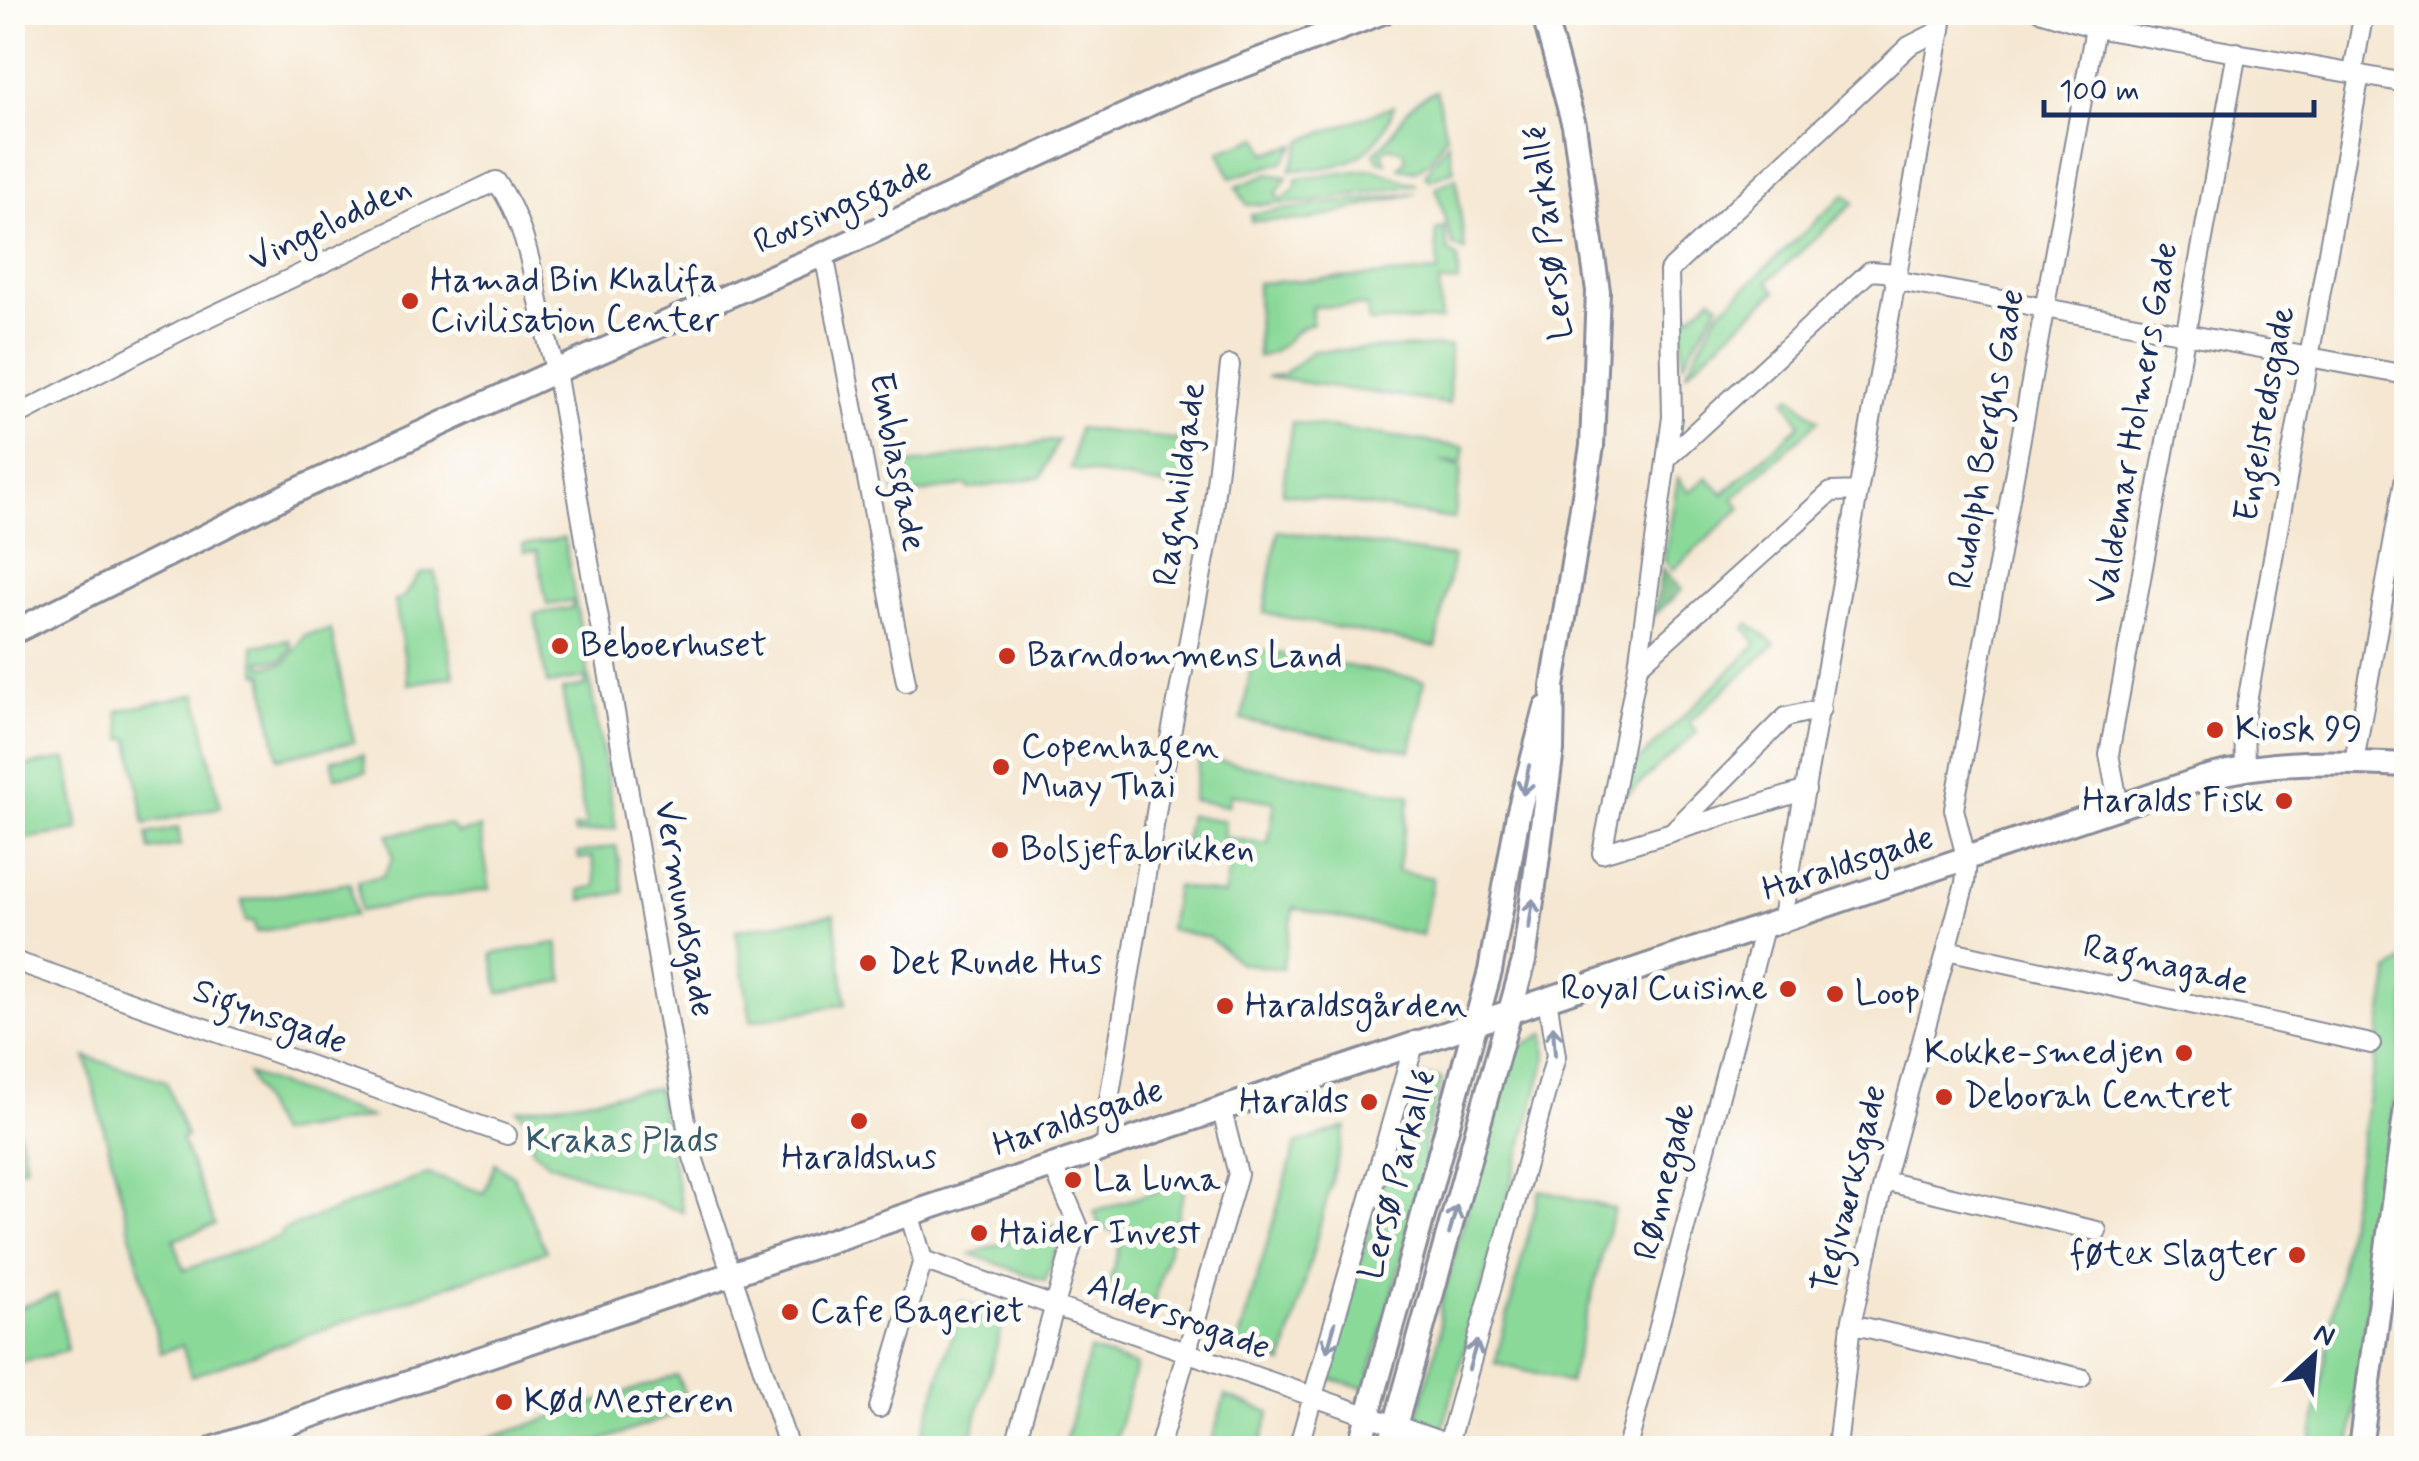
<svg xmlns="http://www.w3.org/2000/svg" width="2419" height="1461" viewBox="0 0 2419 1461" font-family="Mynerve,sans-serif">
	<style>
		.green { fill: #8ad999; stroke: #52847c; stroke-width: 2.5 }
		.forest { fill: #6fb981; stroke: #457470; stroke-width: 2.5 }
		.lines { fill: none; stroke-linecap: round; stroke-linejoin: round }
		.minor-casing { stroke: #888b98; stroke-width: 22 }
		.tertiary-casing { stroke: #888b98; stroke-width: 28 }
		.minor { stroke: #fff; stroke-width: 18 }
		.tertiary { stroke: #fff; stroke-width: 22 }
		.oneway { stroke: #8d97ae }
		.poi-dot { fill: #c8321e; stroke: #fdfcf7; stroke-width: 4 }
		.labels { text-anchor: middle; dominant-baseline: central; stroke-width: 10; stroke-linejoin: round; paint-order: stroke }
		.street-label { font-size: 35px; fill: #1b2f5e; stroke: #fdfcf7 }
		.poi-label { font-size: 35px; fill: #1b2f5e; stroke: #fdfcf7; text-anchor: start }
		.park-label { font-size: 35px; fill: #375a6d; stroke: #fdfcf7 }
	</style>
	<rect width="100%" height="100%" fill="#fdfcf7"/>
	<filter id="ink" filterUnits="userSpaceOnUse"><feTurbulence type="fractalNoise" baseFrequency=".01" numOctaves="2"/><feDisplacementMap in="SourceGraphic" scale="20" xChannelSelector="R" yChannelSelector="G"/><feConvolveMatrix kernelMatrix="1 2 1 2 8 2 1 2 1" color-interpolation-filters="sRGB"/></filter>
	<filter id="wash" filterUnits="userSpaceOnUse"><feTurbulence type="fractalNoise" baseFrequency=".0048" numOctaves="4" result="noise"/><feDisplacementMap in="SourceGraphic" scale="40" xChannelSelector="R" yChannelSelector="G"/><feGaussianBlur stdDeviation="2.25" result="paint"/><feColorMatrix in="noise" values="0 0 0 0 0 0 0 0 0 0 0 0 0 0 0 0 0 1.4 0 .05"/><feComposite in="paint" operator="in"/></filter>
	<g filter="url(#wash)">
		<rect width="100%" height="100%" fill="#f5e7d1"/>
		<path class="green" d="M1436 91 1446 135 1430 161 1415 171 1399 168 1406 160 1404 151 1389 147 1382 153 1386 163 1378 161 1374 153C1403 130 1398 105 1436 91Z
			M1394 106C1375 161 1345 169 1290 170L1303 140Z
			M1259 137 1266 153 1296 145 1283 162 1231 178 1219 152Z
			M1448 142 1454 170 1430 180 1425 175Z
			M1371 169 1417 185 1313 202 1247 205 1236 187 1269 174 1287 177 1276 194 1282 200 1296 188V179Z
			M1456 178 1465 251 1453 246 1436 188Z
			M1416 193 1309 220 1251 221V215L1258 213Z
			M1845 194 1854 203 1768 281 1776 291 1685 374 1717 314Z
			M1444 227 1448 251 1458 258V282L1439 283 1441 320 1369 322 1367 306 1312 307V323C1288 331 1287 351 1258 357L1257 283 1438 272 1436 230Z
			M1712 297 1719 304 1683 363 1681 308 1690 316Z
			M1450 346 1449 404 1266 377 1284 374 1313 351Z
			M1791 396 1819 420 1733 498 1741 508 1673 570 1664 560 1678 478 1689 492 1707 477 1723 494 1801 424 1786 400Z
			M1292 422 1465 447 1462 463 1440 461 1462 467 1454 519 1282 493Z
			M1078 428 1197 442 1192 491 1071 469Z
			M1058 440 1041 477 969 489 967 485 897 497V502L892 467Z
			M1278 531 1453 557 1436 647 1264 613Z
			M564 538 616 828 575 834 574 829 586 826 562 690 586 686 585 678 547 684 535 614 572 608V601L547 605 537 551 524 552 523 545Z
			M435 572 454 676 409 684 395 601 403 599 420 574Z
			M1749 624 1775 644 1689 722 1697 732 1628 794 1621 786 1627 772 1757 644 1745 628Z
			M331 630 354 742 278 758 263 674H258L253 646 289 640 291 648 283 660 261 661 263 667 285 663 305 635Z
			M1254 649 1424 680 1411 751 1242 720Z
			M197 694 220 807 145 824 130 739H123L118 711Z
			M363 755 366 772 335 777 332 760Z
			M1200 757 1410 796 1397 871 1433 878 1422 935 1294 908 1282 969 1240 963 1209 938 1169 929 1176 886 1224 895 1231 858 1183 849 1189 815 1225 821 1223 837 1268 844 1275 802 1231 794 1228 806 1192 800Z
			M67 759 79 830 13 841V786L24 766Z
			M449 824 457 833 480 828 490 889 360 911 358 881 383 876 393 858 388 835Z
			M178 828 181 845 150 850 147 834Z
			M616 846 624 892 582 900 580 890 597 886 592 857 579 859 578 853Z
			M350 883 355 915 256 932 254 921 246 922 242 901Z
			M834 914 846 1004 751 1021 736 930Z
			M557 943 564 981 499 993 492 954Z
			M2406 958V1012L2350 1448H2310L2390 971Z
			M1545 1033 1546 1059 1443 1428 1416 1420 1440 1335V1308L1508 1055Z
			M86 1057 166 1081 186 1137 181 1139 215 1225 174 1239 184 1270 282 1236 281 1231 428 1174 484 1193 495 1163 514 1177 546 1251 191 1376 182 1345 161 1353Z
			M248 1074 370 1117 277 1134Z
			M1412 1075 1442 1079 1424 1142 1427 1168 1366 1388 1328 1378Z
			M657 1088 683 1212 548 1163 532 1149V1124L517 1110Z
			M13 1106 26 1166 13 1171H12Z
			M1346 1127 1283 1364 1237 1347 1296 1144Z
			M1187 1181 1150 1317 1104 1301 1123 1234 1100 1227 1094 1212Z
			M1540 1190 1614 1209 1569 1383 1495 1363Z
			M1054 1226 1063 1231 1045 1281 971 1254Z
			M57 1294 67 1351 13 1364V1310Z
			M962 1301 1004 1319 968 1448H919Z
			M1090 1350 1136 1366 1113 1448H1063Z
			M677 1375 691 1409 581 1448H461Z
			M1225 1396 1270 1412 1259 1448H1210Z"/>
		<path class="forest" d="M1662 568 1682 590 1653 616Z"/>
	</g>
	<g filter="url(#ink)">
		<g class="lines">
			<defs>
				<path id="minor" d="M2042 12 2095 28 2406 83
					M2353 72 2364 12
					M824 254 906 682
					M1894 280 2406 375
					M12 418 182 330 496 181C535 234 535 308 556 371L691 1151 789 1448
					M1668 457 1870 271 1896 273
					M1638 666 1831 492 1858 491
					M1821 709 1786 717 1672 832 1602 853 1638 666 1672 417 1669 271 1909 46 1941 30
					M2354 762 2406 471
					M2245 767 2244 719 2360 74
					M2119 806 2109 754 2237 52
					M1678 830 1806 790
					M1781 923 1944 12
					M1947 950 2371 1044
					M12 960 507 1135
					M1106 1146 1109 1100 1158 801 1211 526 1230 365
					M1884 1181 2097 1231
					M909 1213 923 1260 1460 1448
					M1851 1324 2081 1378
					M879 1408 923 1260
					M1014 1448 1078 1225 1052 1164
					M1159 1448 1238 1174 1221 1107
					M1298 1448 1415 1041
					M1447 1448 1556 1056 1547 998
					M1627 1448 1764 928
					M1837 1448 1851 1324 1884 1181 1965 883 1967 861 1954 809 2095 28"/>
				<path id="tertiary" d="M12 633 291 493 556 371 824 254 1180 90 1383 12
					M215 1448 2204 778C2273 759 2336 761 2406 765
					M1359 1448 1490 971 1518 815 1546 708
					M1389 1448 1524 961 1552 750 1553 686 1592 446 1598 291 1574 125 1543 12
					M2360 1448 2406 1108"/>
			</defs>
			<use href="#minor" class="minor-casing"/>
			<use href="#tertiary" class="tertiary-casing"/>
			<use href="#minor" class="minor"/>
			<use href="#tertiary" class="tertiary"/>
		</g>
		<defs><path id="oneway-shaft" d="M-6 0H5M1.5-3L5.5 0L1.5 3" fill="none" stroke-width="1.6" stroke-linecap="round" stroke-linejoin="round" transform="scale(2.5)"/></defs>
		<g class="oneway">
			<use href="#oneway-shaft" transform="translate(1526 780) rotate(102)"/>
			<use href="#oneway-shaft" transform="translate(1531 914) rotate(-82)"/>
			<use href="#oneway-shaft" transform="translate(1554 1041) rotate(-94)"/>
			<use href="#oneway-shaft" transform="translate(1453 1220) rotate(-75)"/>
			<use href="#oneway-shaft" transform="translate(1331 1337) rotate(106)"/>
			<use href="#oneway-shaft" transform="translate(1473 1355) rotate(-74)"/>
		</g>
	</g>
	<g class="poi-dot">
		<circle cx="410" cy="301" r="10"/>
		<circle cx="560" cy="646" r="10"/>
		<circle cx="1007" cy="656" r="10"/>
		<circle cx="2215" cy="730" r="10"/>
		<circle cx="1001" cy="767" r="10"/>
		<circle cx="2284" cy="801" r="10"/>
		<circle cx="1000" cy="850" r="10"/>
		<circle cx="868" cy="963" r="10"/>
		<circle cx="1788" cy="989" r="10"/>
		<circle cx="1835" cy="994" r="10"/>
		<circle cx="1225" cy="1006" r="10"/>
		<circle cx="2184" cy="1053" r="10"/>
		<circle cx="1944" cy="1097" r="10"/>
		<circle cx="1369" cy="1102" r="10"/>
		<circle cx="859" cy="1121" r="10"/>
		<circle cx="1073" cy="1180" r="10"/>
		<circle cx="979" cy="1233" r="10"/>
		<circle cx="2297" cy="1255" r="10"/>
		<circle cx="790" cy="1312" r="10"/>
		<circle cx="504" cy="1402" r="10"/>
	</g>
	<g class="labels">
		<g class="street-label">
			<text transform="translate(843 206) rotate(-24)">Rovsingsgade</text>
			<text transform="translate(330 224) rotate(-26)">Vingelodden</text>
			<text transform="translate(1549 233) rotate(-97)">Lersø Parkallé</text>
			<text transform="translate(2265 414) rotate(-80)">Engelstedsgade</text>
			<text transform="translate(2135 423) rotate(-80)">Valdemar Holmers Gade</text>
			<text transform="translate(1987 439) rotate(-80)">Rudolph Berghs Gade</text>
			<text transform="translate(897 462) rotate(79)">Emblasgade</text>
			<text transform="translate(1180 484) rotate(-82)">Ragnhildgade</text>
			<text transform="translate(1848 864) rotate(-18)">Haraldsgade</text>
			<text transform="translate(684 909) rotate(80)">Vermundsgade</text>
			<text transform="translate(2166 965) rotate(13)">Ragnagade</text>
			<text transform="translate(270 1017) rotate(20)">Sigynsgade</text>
			<text transform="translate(1078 1118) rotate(-19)">Haraldsgade</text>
			<text transform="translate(1398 1175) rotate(-75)">Lersø Parkallé</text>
			<text transform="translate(1665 1181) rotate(-76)">Rønnegade</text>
			<text transform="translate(1850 1189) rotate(-76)">Teglværksgade</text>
			<text transform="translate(1179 1317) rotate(20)">Aldersrogade</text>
		</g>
		<g class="poi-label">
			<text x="430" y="281">Hamad Bin Khalifa<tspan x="430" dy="40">Civilisation Center</tspan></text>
			<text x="580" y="646">Beboerhuset</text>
			<text x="1027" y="656">Barndommens Land</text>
			<text x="2235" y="730">Kiosk 99</text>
			<text x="1021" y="747">Copenhagen<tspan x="1021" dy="40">Muay Thai</tspan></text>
			<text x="2264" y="801" text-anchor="end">Haralds Fisk</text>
			<text x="1020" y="850">Bolsjefabrikken</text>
			<text x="888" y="963">Det Runde Hus</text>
			<text x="1768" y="989" text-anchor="end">Royal Cuisine</text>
			<text x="1855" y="994">Loop</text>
			<text x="1245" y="1006">Haraldsgården</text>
			<text x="2164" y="1053" text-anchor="end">Kokke-smedjen</text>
			<text x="1964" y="1097">Deborah Centret</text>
			<text x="1349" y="1102" text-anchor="end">Haralds</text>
			<text x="859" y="1158" text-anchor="middle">Haraldshus</text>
			<text x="1093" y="1180">La Luna</text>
			<text x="999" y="1233">Haider Invest</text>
			<text x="2277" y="1255" text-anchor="end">føtex Slagter</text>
			<text x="810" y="1312">Cafe Bageriet</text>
			<text x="524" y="1402">Kød Mesteren</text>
		</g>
		<g class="park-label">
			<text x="622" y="1141">Krakas Plads</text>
		</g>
	</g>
	<rect width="2419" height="1461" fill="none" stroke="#fdfcf7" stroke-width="50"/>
	<g transform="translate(2314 1356) rotate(26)" stroke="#fdfcf7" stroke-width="8" paint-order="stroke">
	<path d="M0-8L18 38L0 25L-18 38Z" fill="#1b2f5e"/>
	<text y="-15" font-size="28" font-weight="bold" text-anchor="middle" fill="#1b2f5e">N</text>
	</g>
	<path d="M2044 100v15h270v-15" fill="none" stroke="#1b2f5e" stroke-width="5"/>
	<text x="2059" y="100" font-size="30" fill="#1b2f5e" stroke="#fdfcf7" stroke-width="8" paint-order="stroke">100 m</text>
</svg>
